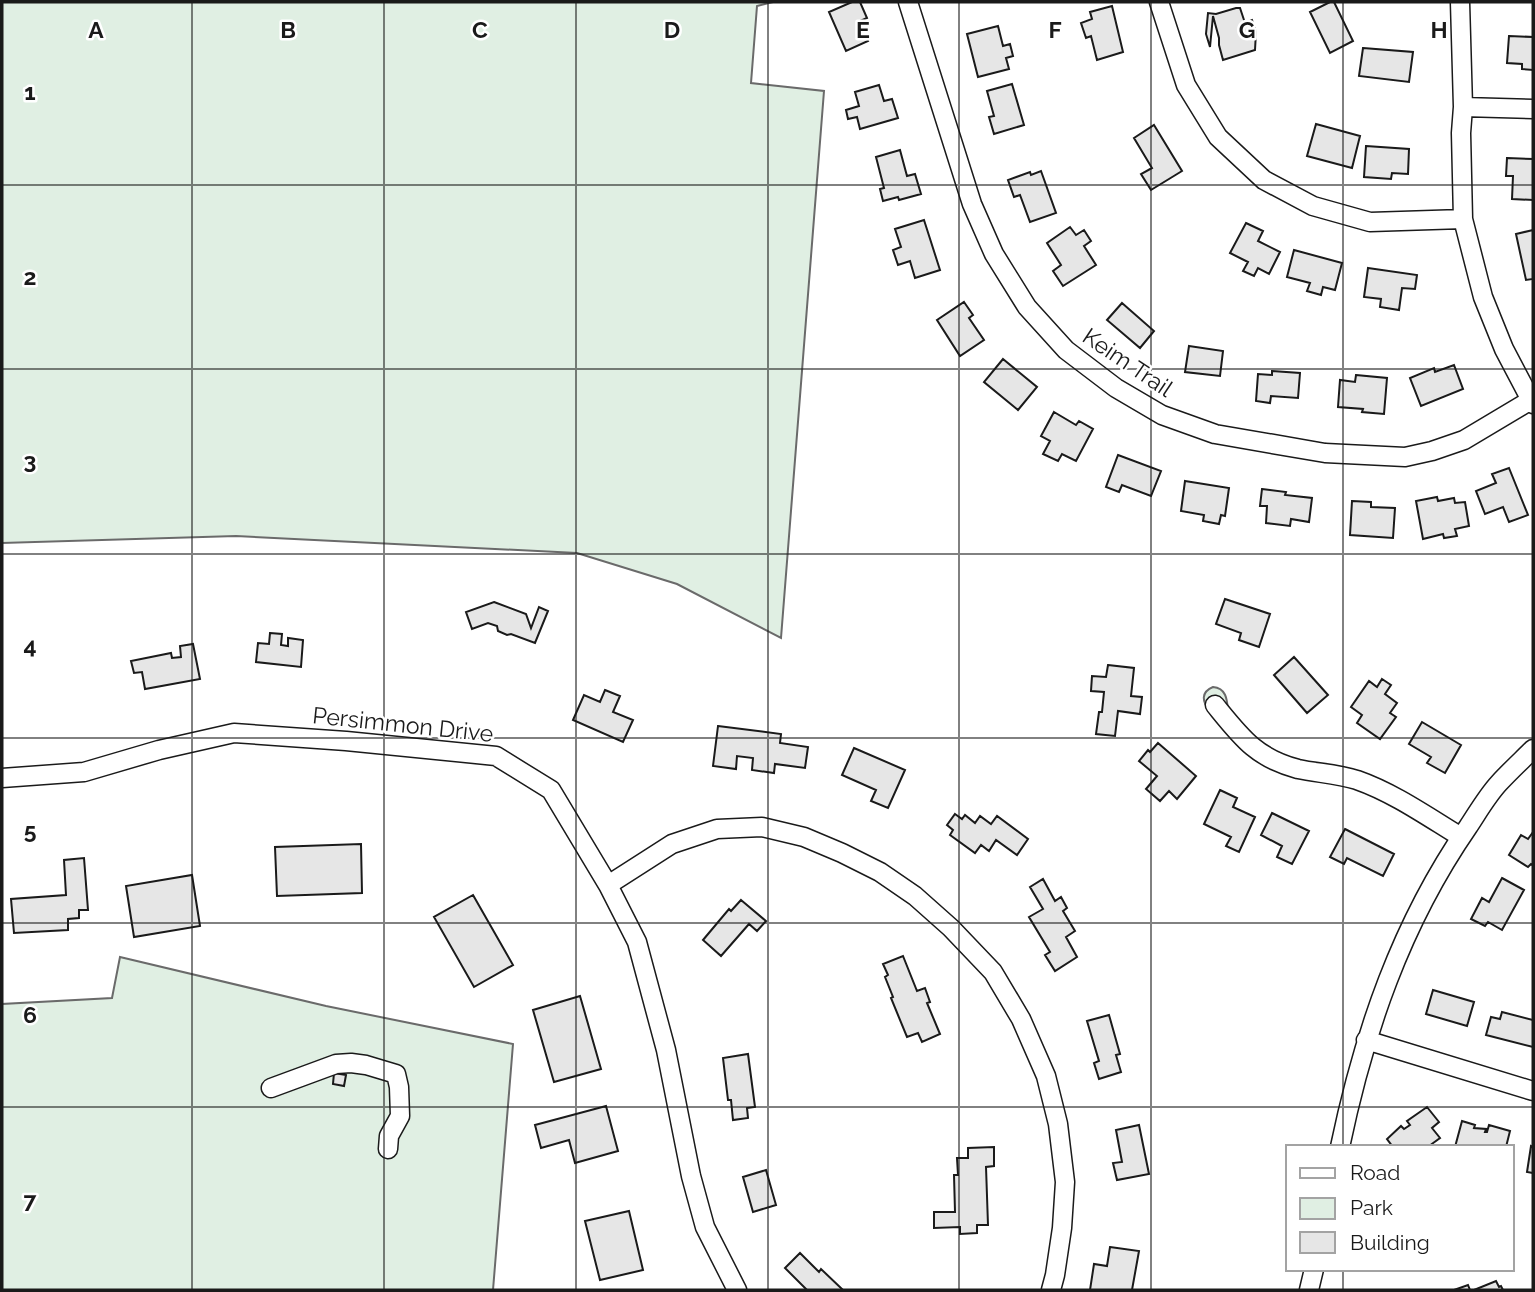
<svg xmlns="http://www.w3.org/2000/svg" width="1535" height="1292" viewBox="0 0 1535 1292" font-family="Raleway,sans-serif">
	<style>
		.green { fill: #e0efe3; stroke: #6a6a6a; stroke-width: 2 }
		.building { fill: #e6e6e6; stroke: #1a1a1a; stroke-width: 2 }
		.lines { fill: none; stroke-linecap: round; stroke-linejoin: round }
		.minor-casing { stroke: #1a1a1a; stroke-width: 21 }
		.minor { stroke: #fff; stroke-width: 18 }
		.grid { fill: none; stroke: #1a1a1a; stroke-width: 2; stroke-opacity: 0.55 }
		.labels { text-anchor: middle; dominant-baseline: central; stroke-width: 5; stroke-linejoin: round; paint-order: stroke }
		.street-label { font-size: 23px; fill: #1a1a1a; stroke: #fff }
		.grid-label { font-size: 23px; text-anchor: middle; font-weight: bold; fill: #1a1a1a; stroke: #fff; stroke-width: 5; stroke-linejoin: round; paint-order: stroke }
	</style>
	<rect width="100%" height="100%" fill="#fff"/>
	<path class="green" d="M2 2H773L757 6 751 83 824 91 781 638 677 584 577 553 236 536 2 543Z
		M1213 687C1226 688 1227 699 1228 710H1209C1202 701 1201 692 1213 687Z
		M120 957 326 1006 513 1044 493 1290H2V1004L112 998Z"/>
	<path class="building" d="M852 2H860L867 18 860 21 868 41 846 51 829 12Z
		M1330 2H1334L1353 41 1330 53 1310 12Z
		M1112 6 1123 52 1097 60 1091 36 1086 38 1081 23 1092 19 1090 12Z
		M1236 8H1240L1245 23 1252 20 1256 32 1255 50 1223 60 1219 45V38L1213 16 1210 47 1206 34 1208 13 1216 14Z
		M998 26 1003 46 1010 44 1013 56 1006 58 1009 69 978 77 967 34Z
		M1509 36 1533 37V70L1522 69V64L1507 63Z
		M1363 48 1413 52 1409 82 1359 76Z
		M1012 84 1024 125 994 134 989 117 994 116 987 91Z
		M879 85 884 101 892 99 898 118 860 129 857 117 848 119 846 110 859 106 855 92Z
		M1316 124 1360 136 1352 168 1307 156Z
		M1154 125 1182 171 1151 190 1141 174 1152 168 1134 138Z
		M1366 146 1409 149 1408 174 1392 173 1391 179 1364 177Z
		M900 150 907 176 915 174 921 194 899 200 898 197 883 201 880 189 884 188 876 157Z
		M1507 158 1533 159V200L1512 199 1513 176H1506Z
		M1041 171 1056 213 1030 222 1020 195 1014 197 1008 180 1030 172 1031 175Z
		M924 220 940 270 915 278 910 261 898 265 893 250 901 247 895 229Z
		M1246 223 1263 231 1258 241 1280 252 1269 274 1258 268 1254 276 1243 271 1248 262 1230 253Z
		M1070 227 1076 235 1084 230 1091 241 1084 246 1096 265 1063 286 1053 271 1061 265 1047 243Z
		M1533 230V279L1526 280 1516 234Z
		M1294 250 1342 263 1335 290 1323 287 1321 295 1307 291 1310 283 1287 277Z
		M1368 268 1417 275 1415 289 1402 288 1399 310 1380 307 1381 299 1364 297Z
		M964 302 973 315 969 318 984 340 960 356 937 320Z
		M1122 303 1154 331 1140 348 1107 320Z
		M1189 346 1223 351 1220 376 1185 372Z
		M1003 359 1037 387 1018 410 984 382Z
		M1454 365 1463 389 1421 406 1410 378 1434 368 1435 372Z
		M1272 371 1300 373 1298 398 1271 396 1270 403 1256 401 1258 374 1272 375Z
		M1356 375 1387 378 1384 414 1362 412 1363 409 1338 407 1340 380 1355 382Z
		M1054 412 1076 425 1079 421 1093 429 1076 461 1062 454 1058 461 1043 454 1050 441 1041 436Z
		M1118 455 1161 471 1151 496 1122 485 1119 492 1106 487Z
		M1509 468 1528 515 1509 522 1503 507 1485 514 1476 491 1496 483 1492 474Z
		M1185 481 1229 488 1225 516 1221 515 1219 524 1203 521 1204 515 1181 511Z
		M1262 489 1286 492 1285 495 1312 498 1309 522 1291 519 1290 526 1266 523 1267 506H1260Z
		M1437 497 1438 501 1454 498 1455 503 1465 502 1469 526 1455 529 1457 536 1444 538 1443 534 1423 539 1416 501Z
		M1352 501 1371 502V507L1395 508 1393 538 1350 535Z
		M1225 599 1270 614 1259 647 1239 640 1241 633 1216 624Z
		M494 602 526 614 531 628 539 607 548 611 535 643 511 634 507 635 498 631 497 626 488 623 472 629 466 612Z
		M270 633 282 634 281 645 288 646V638L303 640 301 667 256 662 258 643 269 644Z
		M193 644 200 679 145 689 142 672 134 673 131 661 171 653 172 658 181 657 180 646Z
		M1294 657 1328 695 1307 713 1274 675Z
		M1108 665 1134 668 1131 696 1142 697 1140 714 1118 711 1115 736 1096 734 1099 712H1102L1104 692 1091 691 1092 676 1106 677Z
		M1382 679 1391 685 1385 694 1397 703 1390 713 1396 717 1380 739 1357 723 1362 715 1351 707 1369 681 1377 687Z
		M605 690 620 696 613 712 633 720 623 742 573 720 584 695 600 702Z
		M1422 722 1461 745 1445 773 1427 763 1431 757 1409 744Z
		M718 726 781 734 780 743 808 747 805 768 775 764 774 773 752 770 753 758 737 756 736 769 713 766Z
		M1158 743 1196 776 1177 799 1169 791 1160 801 1146 789 1157 776 1139 761 1148 750 1150 752Z
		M854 748 905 770 888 808 871 801 876 790 842 775Z
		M1220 790 1237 798 1233 807 1255 817 1239 852 1226 846 1231 837 1204 824Z
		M1272 813 1309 831 1292 864 1277 857 1282 846 1261 835Z
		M955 814 962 819 965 815 975 823 980 816 991 824 997 816 1028 839 1017 855 996 840 989 851 981 845 975 853 950 835 953 830 947 825Z
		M1345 829 1394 854 1383 876 1347 858 1344 864 1330 857Z
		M1533 832V865L1531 864 1528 867 1509 855 1521 835 1528 839Z
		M361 844 362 893 277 896 275 847Z
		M84 858 88 910H79V918L68 919V930L14 933 11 899 66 895 64 860Z
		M192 875 200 926 134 937 126 886Z
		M1502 878 1524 890 1502 930 1488 922 1485 926 1471 919 1482 898 1489 902Z
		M1043 879 1055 901 1061 897 1067 908 1063 911 1075 931 1066 937 1077 957 1055 971 1045 955 1050 952 1029 917 1043 909 1030 887Z
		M473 895 513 965 474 987 434 917Z
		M741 900 766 921 757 931 749 924 721 956 703 940 729 909 731 911Z
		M903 956 917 991 925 988 930 1002 927 1003 940 1034 922 1042 918 1033 907 1037 891 998 893 997 885 977 888 975 883 964Z
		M1433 990 1474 1002 1467 1026 1426 1014Z
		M580 996 601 1069 554 1082 533 1010Z
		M1502 1012 1533 1020V1047L1486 1035 1491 1017 1500 1019Z
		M1109 1015 1120 1054 1116 1055 1121 1072 1099 1079 1094 1063 1099 1061 1087 1021Z
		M748 1054 755 1107 747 1108 748 1118 733 1120 731 1100H728L723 1058Z
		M334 1073 346 1075 344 1086 333 1084Z
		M606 1106 618 1151 575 1163 569 1140 541 1148 535 1125Z
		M1427 1107 1439 1122 1432 1128 1440 1138 1429 1146 1430 1147H1393L1387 1139 1401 1126 1404 1129 1410 1125 1407 1121Z
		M1462 1121 1475 1125 1474 1128 1486 1129 1485 1132H1487L1489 1125 1510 1131 1506 1147H1455Z
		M1139 1125 1149 1174 1117 1180 1113 1163 1122 1162 1116 1130Z
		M1531 1146 1533 1147V1173L1527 1172Z
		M994 1147V1166L986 1167 988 1225H977V1233L960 1234V1227L934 1228V1212H955L954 1175H958L957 1158H968V1148Z
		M766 1170 776 1205 753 1212 743 1177Z
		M629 1211 643 1270 600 1280 585 1221Z
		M1110 1247 1139 1251 1132 1290H1090L1094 1264 1107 1266Z
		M800 1253 819 1272 821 1269 843 1290H807L785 1268Z
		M1496 1281 1499 1287 1501 1286 1503 1290H1474Z
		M1468 1285 1470 1290H1454Z"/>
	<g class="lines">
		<defs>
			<path id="minor" d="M908 2 972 204 994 254 1027 307 1066 350 1116 388 1162 415 1215 434 1325 453 1405 457 1432 451 1464 440 1531 400
				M1159 2 1186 85 1218 137 1264 180 1313 206 1370 222 1463 219
				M1460 2 1463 107 1461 133 1463 219 1483 297 1504 349 1533 404
				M1463 107 1533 109
				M1215 705C1241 737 1256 758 1298 769 1317 773 1338 774 1357 780 1394 793 1428 817 1461 837
				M2 778 84 772 159 750 234 733 346 741 496 756 551 790 608 885 637 942 666 1050 691 1176 705 1227 737 1290
				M608 885 672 844 717 829 762 827 804 837 842 853 880 872 915 896 951 928 993 972 1021 1019 1046 1076 1058 1124 1065 1182 1062 1228 1055 1275 1051 1290
				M1366 1040 1533 1091
				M271 1088 336 1064 351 1063 366 1065 396 1074 399 1087 400 1116 389 1136 388 1149
				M1340 1147C1364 1032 1401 924 1468 827 1478 812 1487 796 1499 783 1510 771 1522 760 1533 749
				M1309 1290 1314 1269"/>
		</defs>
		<use href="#minor" class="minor-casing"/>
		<use href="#minor" class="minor"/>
	</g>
	<path class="grid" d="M192 2V1290M384 2V1290M576 2V1290M768 2V1290M959 2V1290M1151 2V1290M1343 2V1147M2 185H1533M2 369H1533M2 554H1533M2 738H1533M2 923H1533M2 1107H1533M1343 1269V1290"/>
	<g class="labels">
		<g class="street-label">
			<text transform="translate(1128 362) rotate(34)">Keim Trail</text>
			<text transform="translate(403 724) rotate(6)">Persimmon Drive</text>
		</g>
	</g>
	<g class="grid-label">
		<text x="96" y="38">A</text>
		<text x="288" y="38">B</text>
		<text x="480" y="38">C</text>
		<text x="672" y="38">D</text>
		<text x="863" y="38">E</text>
		<text x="1055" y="38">F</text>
		<text x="1247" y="38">G</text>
		<text x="1439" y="38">H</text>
		<text x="30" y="100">1</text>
		<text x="30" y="285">2</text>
		<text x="30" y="469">3</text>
		<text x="30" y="654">4</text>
		<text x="30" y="839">5</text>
		<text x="30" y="1023">6</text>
		<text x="30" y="1208">7</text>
	</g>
	<rect width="1535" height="1292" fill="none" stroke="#1a1a1a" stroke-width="7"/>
	<rect x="1286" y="1145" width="228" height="126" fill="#ffffff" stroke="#a3a3a3" stroke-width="2"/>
	<rect x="1300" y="1168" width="35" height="10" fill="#ffffff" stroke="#a3a3a3" stroke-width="2"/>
	<text x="1350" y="1180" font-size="21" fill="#1a1a1a">Road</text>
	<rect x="1300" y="1198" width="35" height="21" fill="#e0efe3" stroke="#a3a3a3" stroke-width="2"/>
	<text x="1350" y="1215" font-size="21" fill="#1a1a1a">Park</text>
	<rect x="1300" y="1232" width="35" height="21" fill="#e6e6e6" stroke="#a3a3a3" stroke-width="2"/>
	<text x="1350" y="1250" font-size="21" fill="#1a1a1a">Building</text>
</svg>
